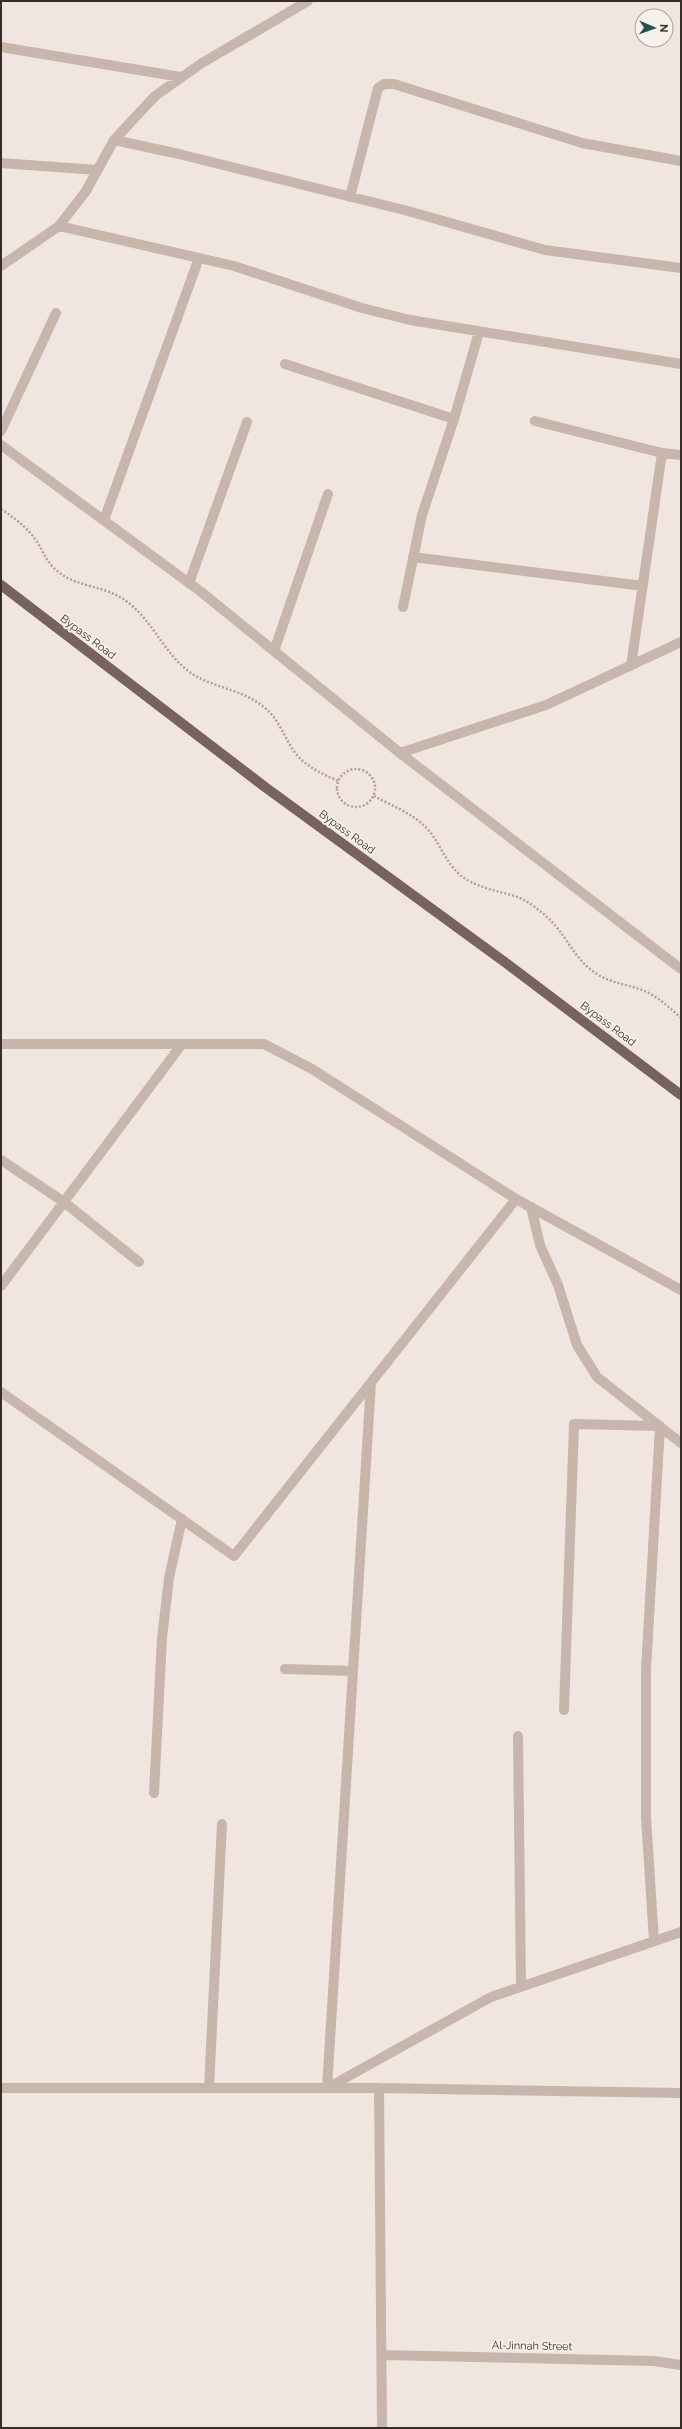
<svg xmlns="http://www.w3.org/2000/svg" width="682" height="2429" viewBox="0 0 682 2429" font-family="Raleway,sans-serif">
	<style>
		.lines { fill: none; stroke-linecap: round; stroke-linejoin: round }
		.path { stroke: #b49f96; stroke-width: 2.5; stroke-dasharray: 2 2; stroke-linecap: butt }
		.minor { stroke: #c8b5ac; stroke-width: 10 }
		.tertiary { stroke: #c8b5ac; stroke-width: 10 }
		.primary { stroke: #77625d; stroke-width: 10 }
		.labels { text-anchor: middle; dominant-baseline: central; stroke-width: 3.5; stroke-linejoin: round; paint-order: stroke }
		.street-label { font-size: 11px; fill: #362d2a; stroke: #f8f1eb }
	</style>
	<rect width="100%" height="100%" fill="#f1e6df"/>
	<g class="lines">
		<path class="path" d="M1 509C14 518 26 526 35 539 42 548 45 559 53 567 73 588 101 584 123 599 151 617 161 649 187 670 209 688 242 688 265 708 281 721 285 741 297 755 308 768 323 774 338 781
			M337 788a19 19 0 1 1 38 0a19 19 0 1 1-38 0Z
			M374 796C392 806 417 815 430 832 442 847 447 866 464 878 480 888 497 891 515 896 527 900 538 909 547 917 567 935 574 960 597 974 611 983 626 984 642 990 656 995 670 1008 681 1018"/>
		<path class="minor" d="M1 47 181 77
			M114 140 179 154 408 211 545 250 681 268
			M1 163 97 170
			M350 197 378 88 384 84H394L582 143 681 161
			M59 226 234 266 362 308 410 320 681 364
			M1 266 59 226 86 191 114 140 155 96 202 63 308 1
			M285 364 454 419
			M535 421 662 453 681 455
			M1 431 56 313
			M1 445 200 591 400 753 681 969
			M104 520 199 258
			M413 557 643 586
			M189 583 247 422
			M403 607 422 515 454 419 479 332
			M274 651 328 494
			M631 666 662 453
			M400 753 546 705 681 642
			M1 1160 64 1202 139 1262
			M531 1207 540 1245 558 1285 577 1345 597 1377 681 1443
			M1 1286 182 1044
			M1 1392 234 1556 516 1199
			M285 1669 353 1671
			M564 1710 574 1424 660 1426 646 1670V1817L654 1941
			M518 1736 521 1987
			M154 1793 162 1638 169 1578 182 1519
			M329 2087 491 1997 681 1932
			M1 2088H379L681 2093
			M209 2088 222 1824
			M327 2088 371 1383
			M379 2088 382 2428
			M382 2355 654 2361 681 2365"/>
		<path class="tertiary" d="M1 1044H264L312 1069 516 1199 681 1290"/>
		<path class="primary" d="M1 585 265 787 506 963 681 1095"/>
	</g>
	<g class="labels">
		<g class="street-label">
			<text transform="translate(88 637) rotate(37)">Bypass Road</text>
			<text transform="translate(347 832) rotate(36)">Bypass Road</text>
			<text transform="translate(608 1024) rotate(37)">Bypass Road</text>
			<text transform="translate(532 2346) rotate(1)">Al-Jinnah Street</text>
		</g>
	</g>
	<rect width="682" height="2429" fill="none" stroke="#362d2a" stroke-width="4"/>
	<g transform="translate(654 28) rotate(92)"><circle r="19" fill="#f8f1eb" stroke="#aaa39e"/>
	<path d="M0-3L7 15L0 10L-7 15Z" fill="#235452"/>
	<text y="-6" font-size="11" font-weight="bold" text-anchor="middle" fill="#362d2a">N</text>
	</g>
</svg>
